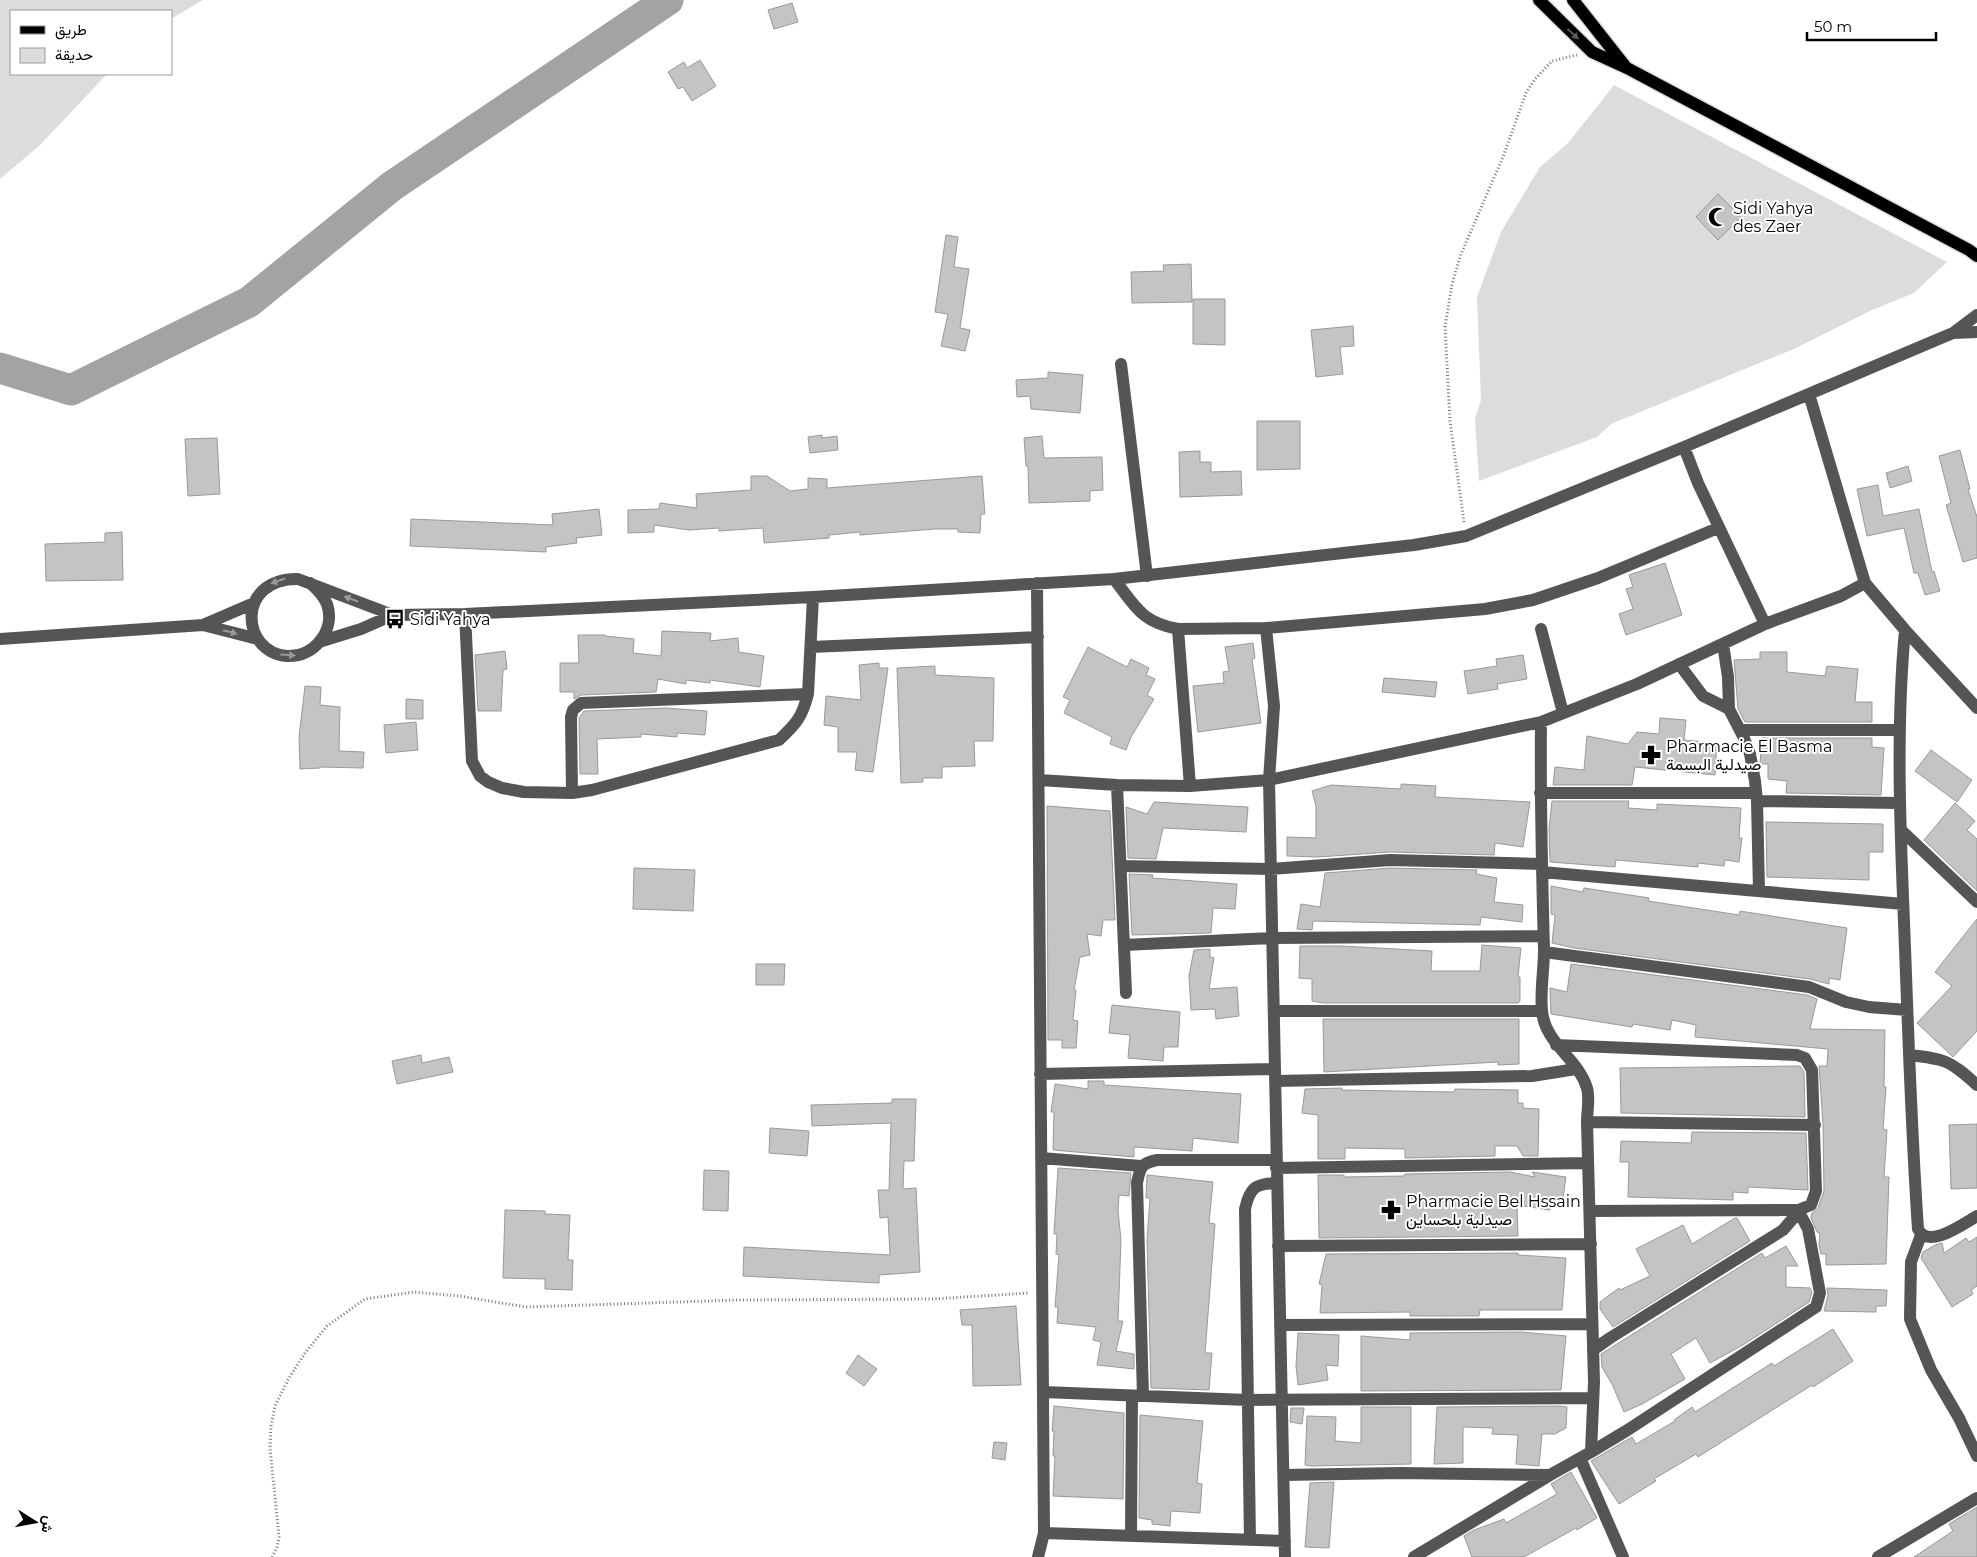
<svg xmlns="http://www.w3.org/2000/svg" width="1977" height="1557" viewBox="0 0 1977 1557" font-family="Montserrat,Vazirmatn,sans-serif">
	<style>
		.green { fill: #dcdcdc }
		.lines { fill: none; stroke-linecap: round; stroke-linejoin: round }
		.river { stroke: #a3a3a3; stroke-width: 31 }
		.building { fill: #c4c4c4; stroke: #999 }
		.major-casing { stroke: #dbdbdb; stroke-width: 15 }
		.path { stroke: #777; stroke-width: 3; stroke-dasharray: 1 2.5; stroke-linecap: butt }
		.minor { stroke: #555; stroke-width: 12 }
		.major { stroke: #000; stroke-width: 12 }
		.oneway { fill: #595959 }
		.oneway2 { fill: #999 }
		.labels { text-anchor: middle; dominant-baseline: central; stroke-width: 4; stroke-linejoin: round; paint-order: stroke }
		.poi-label { font-size: 16px; fill: #000; stroke: #fff; text-anchor: start }
	</style>
	<rect width="100%" height="100%" fill="#fff"/>
	<path class="green" d="M0 0H203L171 19V11H11V74H107L40 145 0 179Z
		M1614 85 1947 262 1914 293 1872 310 1796 348 1611 424 1597 437 1479 481 1475 419 1481 400 1477 297 1501 232 1540 167 1568 143Z"/>
	<g class="lines">
		<path class="river" d="M0 368 71 390 249 302 392 186 668 0"/>
	</g>
	<path class="building" d="M792 3 798 22 774 29 768 10Z
		M700 60 716 86 692 101 683 87 678 89 668 72 684 62 687 68Z
		M1718 194 1741 217 1718 240 1696 217Z
		M946 235 958 237 954 267 969 269 960 328 970 330 965 351 941 346 948 314 935 312Z
		M1191 264 1192 302 1132 303 1131 272 1164 271 1163 265Z
		M1193 299H1225V345L1193 344Z
		M1353 326 1354 346 1340 347 1343 374 1316 377 1311 330Z
		M1048 372 1083 375 1080 413 1031 409 1030 396 1017 397 1016 380 1048 378Z
		M1257 421H1300V469L1257 470Z
		M822 435V438L837 436 838 450 810 453 808 437Z
		M1042 436 1044 458 1102 457 1103 490 1090 491V501L1029 503 1028 466H1026L1024 438Z
		M217 438 220 494 188 496 185 439Z
		M1960 450 1970 489H1968L1977 517V558L1963 562 1946 505 1951 503 1939 456Z
		M1200 451V462H1211V472L1241 471 1242 495 1180 497 1179 452Z
		M1908 466 1912 481 1890 488 1886 473Z
		M751 476H767L790 491 808 489V478L827 479V488L982 476 985 514H981L980 533 958 532V529H935L860 535V532L829 535V538L764 543 763 528 719 531V528L689 530 654 525V532L628 533V510L659 509 660 503 697 508 696 494 751 490Z
		M1878 485 1883 516 1919 509 1932 572 1934 571 1940 591 1925 595 1918 573H1914L1904 528 1867 536 1857 489Z
		M599 509 602 535 576 538 577 543 546 547V552L410 546 411 519 553 525 552 514Z
		M122 532 123 580 46 581 45 544 105 542V533Z
		M1665 563 1682 615 1626 635 1619 614 1633 609 1626 589 1633 587 1629 575Z
		M662 631 711 633 710 641 738 638 739 652 764 656 760 687 710 680V683L686 680V684L658 679 656 692 581 695 574 699V692H560V663H579L578 635H605V636L634 639 633 653 661 656Z
		M1253 643 1255 658 1252 659 1261 723 1198 732 1193 686 1224 683 1223 672 1229 671 1225 647Z
		M1088 647 1127 667 1131 659 1149 668 1146 675 1155 679 1147 695 1154 699 1131 737 1126 750 1110 744 1112 737 1064 713 1070 700 1063 697Z
		M505 651 507 669 503 670 501 711H478L475 655Z
		M1760 652H1787V672L1825 676 1827 666 1858 669 1855 702H1872V722H1745L1738 709 1734 660 1760 659Z
		M1523 655 1527 679 1497 684 1498 689 1468 694 1464 671 1497 666 1496 659Z
		M879 663V668H888L873 772 855 770 857 752H838V727L824 725 826 696 861 700 859 665Z
		M935 666V675L994 678 993 741H974L975 766 942 767V778H923V782L901 783 897 668Z
		M1384 678 1437 682 1435 697 1382 692Z
		M305 686 321 687 320 705 340 707 339 751 364 752 363 768 320 767V768L300 769 299 737Z
		M406 699 423 700V719H406Z
		M666 708 707 711 705 735 677 733V737L641 734V737L597 739 598 774H580L579 718 584 711Z
		M1660 718 1686 720 1684 740 1717 743 1715 775 1635 767 1632 785H1553L1555 767 1584 770 1587 736 1628 744 1637 732 1659 734Z
		M416 722 418 750 386 753 384 725Z
		M1762 738H1872V747L1884 748 1881 795 1786 793 1787 781 1768 779V764H1760Z
		M1931 750 1972 780 1957 802 1915 771Z
		M1401 784 1436 786 1435 797 1530 802 1523 847 1495 843 1494 855 1390 852 1318 857 1287 856V837L1316 838V806L1312 791 1331 785 1401 789Z
		M1552 801H1629L1628 808 1657 810V804L1741 808 1739 838H1742L1739 862 1725 860 1724 866 1698 863V867L1616 860 1615 867 1550 862 1549 829Z
		M1154 802 1248 807 1246 832 1163 828 1156 859 1128 858 1126 807 1147 814Z
		M1955 803 1975 821 1967 830 1977 839V891L1924 840Z
		M1047 806 1110 811 1115 920H1103L1101 936 1087 934 1090 955 1080 957 1074 990H1076L1073 1020 1078 1021 1076 1048H1062V1040H1048Z
		M1766 822 1883 824V852H1869V880L1767 877Z
		M634 868 695 870 693 911 633 909Z
		M1390 868 1477 870 1476 874 1497 878 1494 902 1523 905 1522 922 1481 917 1480 925 1313 921 1312 930 1297 929 1301 904 1320 907 1325 873Z
		M1129 874 1153 875 1152 878 1237 884 1235 909 1213 908 1211 933 1132 935Z
		M1551 886 1583 892 1584 888 1649 898 1648 901 1739 915 1740 911 1847 928 1840 980 1829 978V984L1810 979 1574 948 1552 943 1555 915 1551 914Z
		M1977 919V1031L1953 1057 1917 1023 1952 986 1935 972Z
		M1482 945 1521 948 1518 977H1520V1001L1518 1003H1323L1312 1001V979L1299 978 1300 946H1342L1432 951 1431 971H1480Z
		M1210 949V957L1214 958 1209 989 1237 987 1239 1016 1216 1019 1215 1009 1191 1010 1189 976 1194 950Z
		M756 964H785L784 985H756Z
		M1571 964 1807 995 1817 999 1810 1029 1885 1030 1884 1087H1886L1883 1129 1887 1130 1884 1177H1889L1886 1264 1826 1265V1254H1821L1819 1244 1820 1233 1817 1232 1811 1218 1812 1213 1818 1208 1824 1191 1823 1125 1819 1066H1827L1828 1049 1695 1037 1696 1025 1672 1020 1670 1030 1633 1024 1632 1027 1551 1014 1550 988 1567 992Z
		M1112 1005 1180 1012 1178 1047H1164L1163 1061 1128 1058 1130 1035 1109 1033Z
		M1323 1019H1519V1064L1498 1065V1062L1324 1072Z
		M421 1055 422 1063 449 1057 453 1072 397 1084 392 1061Z
		M1800 1066 1804 1072 1805 1117 1621 1113 1620 1068Z
		M1088 1081H1104V1085L1241 1094 1238 1143 1193 1138 1192 1151 1134 1147V1157L1053 1150 1054 1112H1051L1055 1084 1088 1089Z
		M1342 1088V1090L1454 1092 1455 1089 1518 1090V1103H1523V1108L1539 1109 1538 1156H1523L1517 1146H1495V1156L1405 1158V1149L1345 1148V1159H1318V1115L1302 1113 1305 1089Z
		M892 1099H916L914 1161H904L903 1189 916 1188 920 1272 879 1275V1283L743 1276 744 1247 890 1255 888 1217 880 1218 878 1190H889L891 1123 812 1126 811 1105 892 1103Z
		M1977 1124V1188L1951 1189 1949 1125Z
		M770 1128 809 1131 807 1156 769 1153Z
		M1692 1132 1806 1133 1808 1190 1748 1187V1193L1733 1192V1200L1628 1197 1629 1162H1620L1621 1141 1691 1143Z
		M1058 1168 1131 1173 1129 1196 1119 1195 1118 1211 1121 1240 1118 1321H1123L1116 1351 1134 1354V1369L1097 1365 1101 1342 1093 1340 1096 1327 1057 1323 1058 1307H1055L1059 1255 1056 1254 1057 1234H1054Z
		M704 1170 729 1171 728 1211 703 1210Z
		M1510 1172 1535 1177 1532 1172 1566 1177 1562 1205 1551 1203 1550 1210 1517 1205 1518 1236 1319 1238 1318 1175H1344V1177L1404 1176 1405 1174Z
		M1147 1175 1213 1182 1209 1223 1215 1224 1205 1353H1212L1209 1390 1151 1388 1147 1240 1150 1198H1146Z
		M505 1210 545 1211V1214L570 1215 568 1260H573L572 1290 545 1289V1279L503 1278Z
		M1735 1218H1737L1750 1241 1613 1327 1600 1309V1302L1619 1288 1620 1290 1650 1276 1636 1249 1683 1225 1692 1244Z
		M1977 1237V1286L1971 1290 1973 1294 1952 1307 1921 1258 1923 1252 1935 1245 1942 1243 1944 1253 1966 1238 1969 1242Z
		M1786 1246 1798 1266H1786V1287L1810 1288 1812 1293 1809 1302 1743 1345 1710 1363 1696 1338 1671 1354 1685 1379 1642 1404 1624 1412 1612 1384 1602 1367 1601 1354 1762 1253 1765 1258Z
		M1518 1253V1255L1566 1258 1562 1310H1480L1479 1316H1410V1312L1320 1313 1322 1285 1319 1284 1326 1254Z
		M1827 1288 1887 1290 1886 1306H1876V1312L1824 1311 1828 1295Z
		M1016 1306 1021 1385 973 1386 972 1325H962L960 1310Z
		M1833 1329 1853 1361 1813 1387 1812 1385 1698 1457 1696 1454 1654 1479 1656 1481 1619 1504 1591 1461 1632 1437 1636 1444 1675 1421 1674 1420 1692 1407 1695 1412 1772 1363 1774 1366Z
		M1521 1332 1566 1336 1561 1390 1361 1391V1336L1410 1340V1333Z
		M1298 1333 1339 1335 1338 1366 1326 1365 1328 1380 1298 1385 1296 1366Z
		M858 1355 877 1369 864 1386 846 1373Z
		M1054 1406 1124 1413 1123 1499 1053 1496 1055 1456H1053L1054 1431H1052Z
		M1560 1406 1567 1407 1566 1428 1555 1434H1542L1539 1466 1516 1464 1518 1435 1492 1434 1493 1428 1463 1427V1463L1434 1464 1437 1407Z
		M1361 1407H1411V1464L1311 1466 1305 1465 1307 1416 1336 1417 1335 1441 1361 1443Z
		M1291 1408H1304L1302 1424 1290 1422Z
		M1140 1415 1203 1421 1197 1483 1202 1484 1200 1513 1171 1511 1170 1526 1152 1524V1520L1139 1518Z
		M994 1442 1007 1443 1005 1460 992 1458Z
		M1571 1472 1597 1518 1577 1530 1576 1528 1524 1557H1472L1464 1536 1474 1530 1504 1519 1506 1523 1557 1494 1551 1484Z
		M1334 1482 1329 1548 1305 1547 1310 1483Z
		M1977 1507V1557H1914L1953 1531 1949 1524Z"/>
	<g class="lines">
		<defs>
			<path id="major" d="M1539 0 1592 52 1627 68 1969 250 1977 256
				M1573 0 1625 66"/>
		</defs>
		<use href="#major" class="major-casing"/>
		<path class="path" d="M1464 522 1450 421 1445 327 1452 284 1461 254 1503 157 1526 93 1535 79 1552 61 1577 55
			M272 1557 277 1548 279 1537 270 1448 271 1426 275 1406 289 1378 305 1353 327 1326 365 1299 414 1292 459 1296 526 1307 738 1300 933 1299 1029 1293"/>
		<path class="minor" d="M1953 333 1977 332
			M1121 364 1147 576
			M1809 394 1865 583 1905 630 1977 708
			M1684 447 1698 483 1765 624 1841 596 1865 583
			M1114 579C1136 607 1141 622 1178 629L1266 628 1485 609 1533 600 1598 578 1718 528
			M310 583C317 589 323 595 327 604 336 630 314 658 287 656 240 652 236 578 298 579L393 615 465 614 813 597 1114 579 1414 545 1466 536 1684 447 1941 338 1953 333 1977 315
			M1037 583 1044 1533 1038 1557
			M465 614 472 761 480 776 488 782 502 788 524 792 572 793 592 790 779 740C797 723 802 717 808 694
			M203 625 254 603
			M1266 628 1274 706 1269 780 1285 1557
			M1178 629 1190 786
			M1541 629 1563 713
			M1905 630C1896 727 1900 825 1904 922 1908 1024 1911 1127 1918 1229 1928 1250 1963 1224 1977 1216
			M0 639 203 625 258 639
			M319 642 361 629 393 615
			M1723 644 1728 677 1729 709 1744 738 1750 754 1755 781 1757 801 1759 891
			M811 647 1038 637
			M1679 664 1703 696 1729 709
			M1740 730H1900
			M1040 780 1117 785 1190 786 1269 780 1541 722 1637 684 1765 624
			M1117 785 1126 993
			M572 793 571 717 573 710 581 703 808 694 813 597
			M1540 793H1756
			M1757 801 1900 803
			M1901 830 1977 902
			M1121 866 1271 869 1390 860 1541 864
			M1542 872 1903 904
			M1124 945 1272 938 1543 936
			M1544 952 1809 987 1846 1002 1869 1007 1907 1010
			M1274 1011H1542
			M1556 1045 1797 1055 1805 1058 1812 1070 1816 1191 1811 1205 1798 1210 1590 1211
			M1909 1055C1946 1059 1949 1060 1977 1085
			M1040 1074 1275 1069
			M1275 1081 1532 1076 1576 1069
			M1587 1122 1815 1125
			M1041 1158 1141 1166
			M1276 1168 1588 1163
			M1921 1235 1911 1262 1910 1319 1931 1370 1959 1418 1977 1456
			M1278 1246 1591 1244
			M1280 1325 1592 1324
			M1593 1350 1610 1338 1783 1230 1795 1216 1798 1210
			M1043 1392 1248 1400 1593 1398
			M1143 1396 1137 1183C1140 1168 1141 1163 1157 1160H1276
			M1591 1452 1626 1431 1816 1307 1820 1293 1808 1229 1798 1210
			M1580 1458 1623 1557
			M1284 1475 1401 1473 1550 1475 1591 1452 1594 1382 1587 1122C1587 1111 1590 1099 1587 1088 1578 1058 1545 1044 1542 1011 1540 991 1544 970 1544 950 1542 874 1540 798 1541 722
			M1044 1533 1285 1541
			M1131 1536 1132 1396
			M1250 1540 1245 1209C1250 1187 1255 1184 1277 1183
			M1414 1557 1550 1475
			M1878 1557 1977 1498"/>
		<use href="#major" class="major"/>
	</g>
	<defs><path id="oneway-solid" d="M-6-.8H1V-3.2L6.5 0L1 3.2V.8H-6Z" transform="scale(1.25)"/></defs>
	<use class="oneway" href="#oneway-solid" transform="translate(1573 34) rotate(43)"/>
	<g class="oneway2">
		<use href="#oneway-solid" transform="translate(278 581) rotate(161)"/>
		<use href="#oneway-solid" transform="translate(351 599) rotate(-159)"/>
		<use href="#oneway-solid" transform="translate(230 632) rotate(14)"/>
		<use href="#oneway-solid" transform="translate(288 655) rotate(3)"/>
	</g>
	<defs>
		<symbol id="mosque-bare" viewBox="-9 -9 18 18"><path d="M3.5-4.9A6 6 0 1 0 3.5 4.9A5 5 0 1 1 3.5-4.9Z" fill="#000" stroke="#fff" stroke-width="2.5" paint-order="stroke"/></symbol>
		<symbol id="bus-bare" viewBox="-9 -9 18 18"><path d="M-5-6H5V4H4V6H2V4H-2V6H-4V4H-5ZM-3.5-4V0h7V-4ZM-3.5 1.2v1.5H-2V1.2ZM2 1.2v1.5H3.5V1.2Z" fill="#000" stroke="#fff" stroke-width="2.5" paint-order="stroke"/></symbol>
		<symbol id="pharmacy-bare" viewBox="-9 -9 18 18"><path d="M-2-6h4v4h4v4h-4v4h-4v-4h-4v-4h4Z" fill="#000" stroke="#fff" stroke-width="2.5" paint-order="stroke"/></symbol>
	</defs>
	<g fill-rule="evenodd">
		<use href="#mosque-bare" x="1704" y="203" width="28" height="28"/>
		<use href="#bus-bare" x="381" y="605" width="28" height="28"/>
		<use href="#pharmacy-bare" x="1637" y="741" width="28" height="28"/>
		<use href="#pharmacy-bare" x="1377" y="1196" width="28" height="28"/>
	</g>
	<g class="labels">
		<g class="poi-label">
			<text x="1733" y="208">Sidi Yahya<tspan x="1733" dy="18">des Zaer</tspan></text>
			<text x="410" y="619">Sidi Yahya</text>
			<text x="1666" y="746">Pharmacie El Basma<tspan x="1666" dy="18">صيدلية البسمة</tspan></text>
			<text x="1406" y="1201">Pharmacie Bel Hssain<tspan x="1406" dy="18">صيدلية بلحساين</tspan></text>
		</g>
	</g>
	<rect x="10" y="10" width="162" height="65" fill="#ffffff" stroke="#999999"/>
	<rect x="20" y="26" width="25" height="8" fill="#000000" stroke="#999999"/>
	<text x="55" y="35" font-size="15" fill="#000000">طريق</text>
	<rect x="20" y="48" width="25" height="15" fill="#dcdcdc" stroke="#999999"/>
	<text x="55" y="60" font-size="15" fill="#000000">حديقة</text>
	<g transform="translate(35 1522) rotate(101)" stroke="#ffffff" stroke-width="4" paint-order="stroke">
	<path d="M0-4L9 19L0 12L-9 19Z" fill="#000000"/>
	<text y="-8" font-size="14" font-weight="bold" text-anchor="middle" fill="#000000">ش</text>
	</g>
	<path d="M1807 32v8h129v-8" fill="none" stroke="#000000" stroke-width="2.5"/>
	<text x="1814" y="32" font-size="15" fill="#000000" stroke="#ffffff" stroke-width="4" paint-order="stroke">50 m</text>
</svg>
